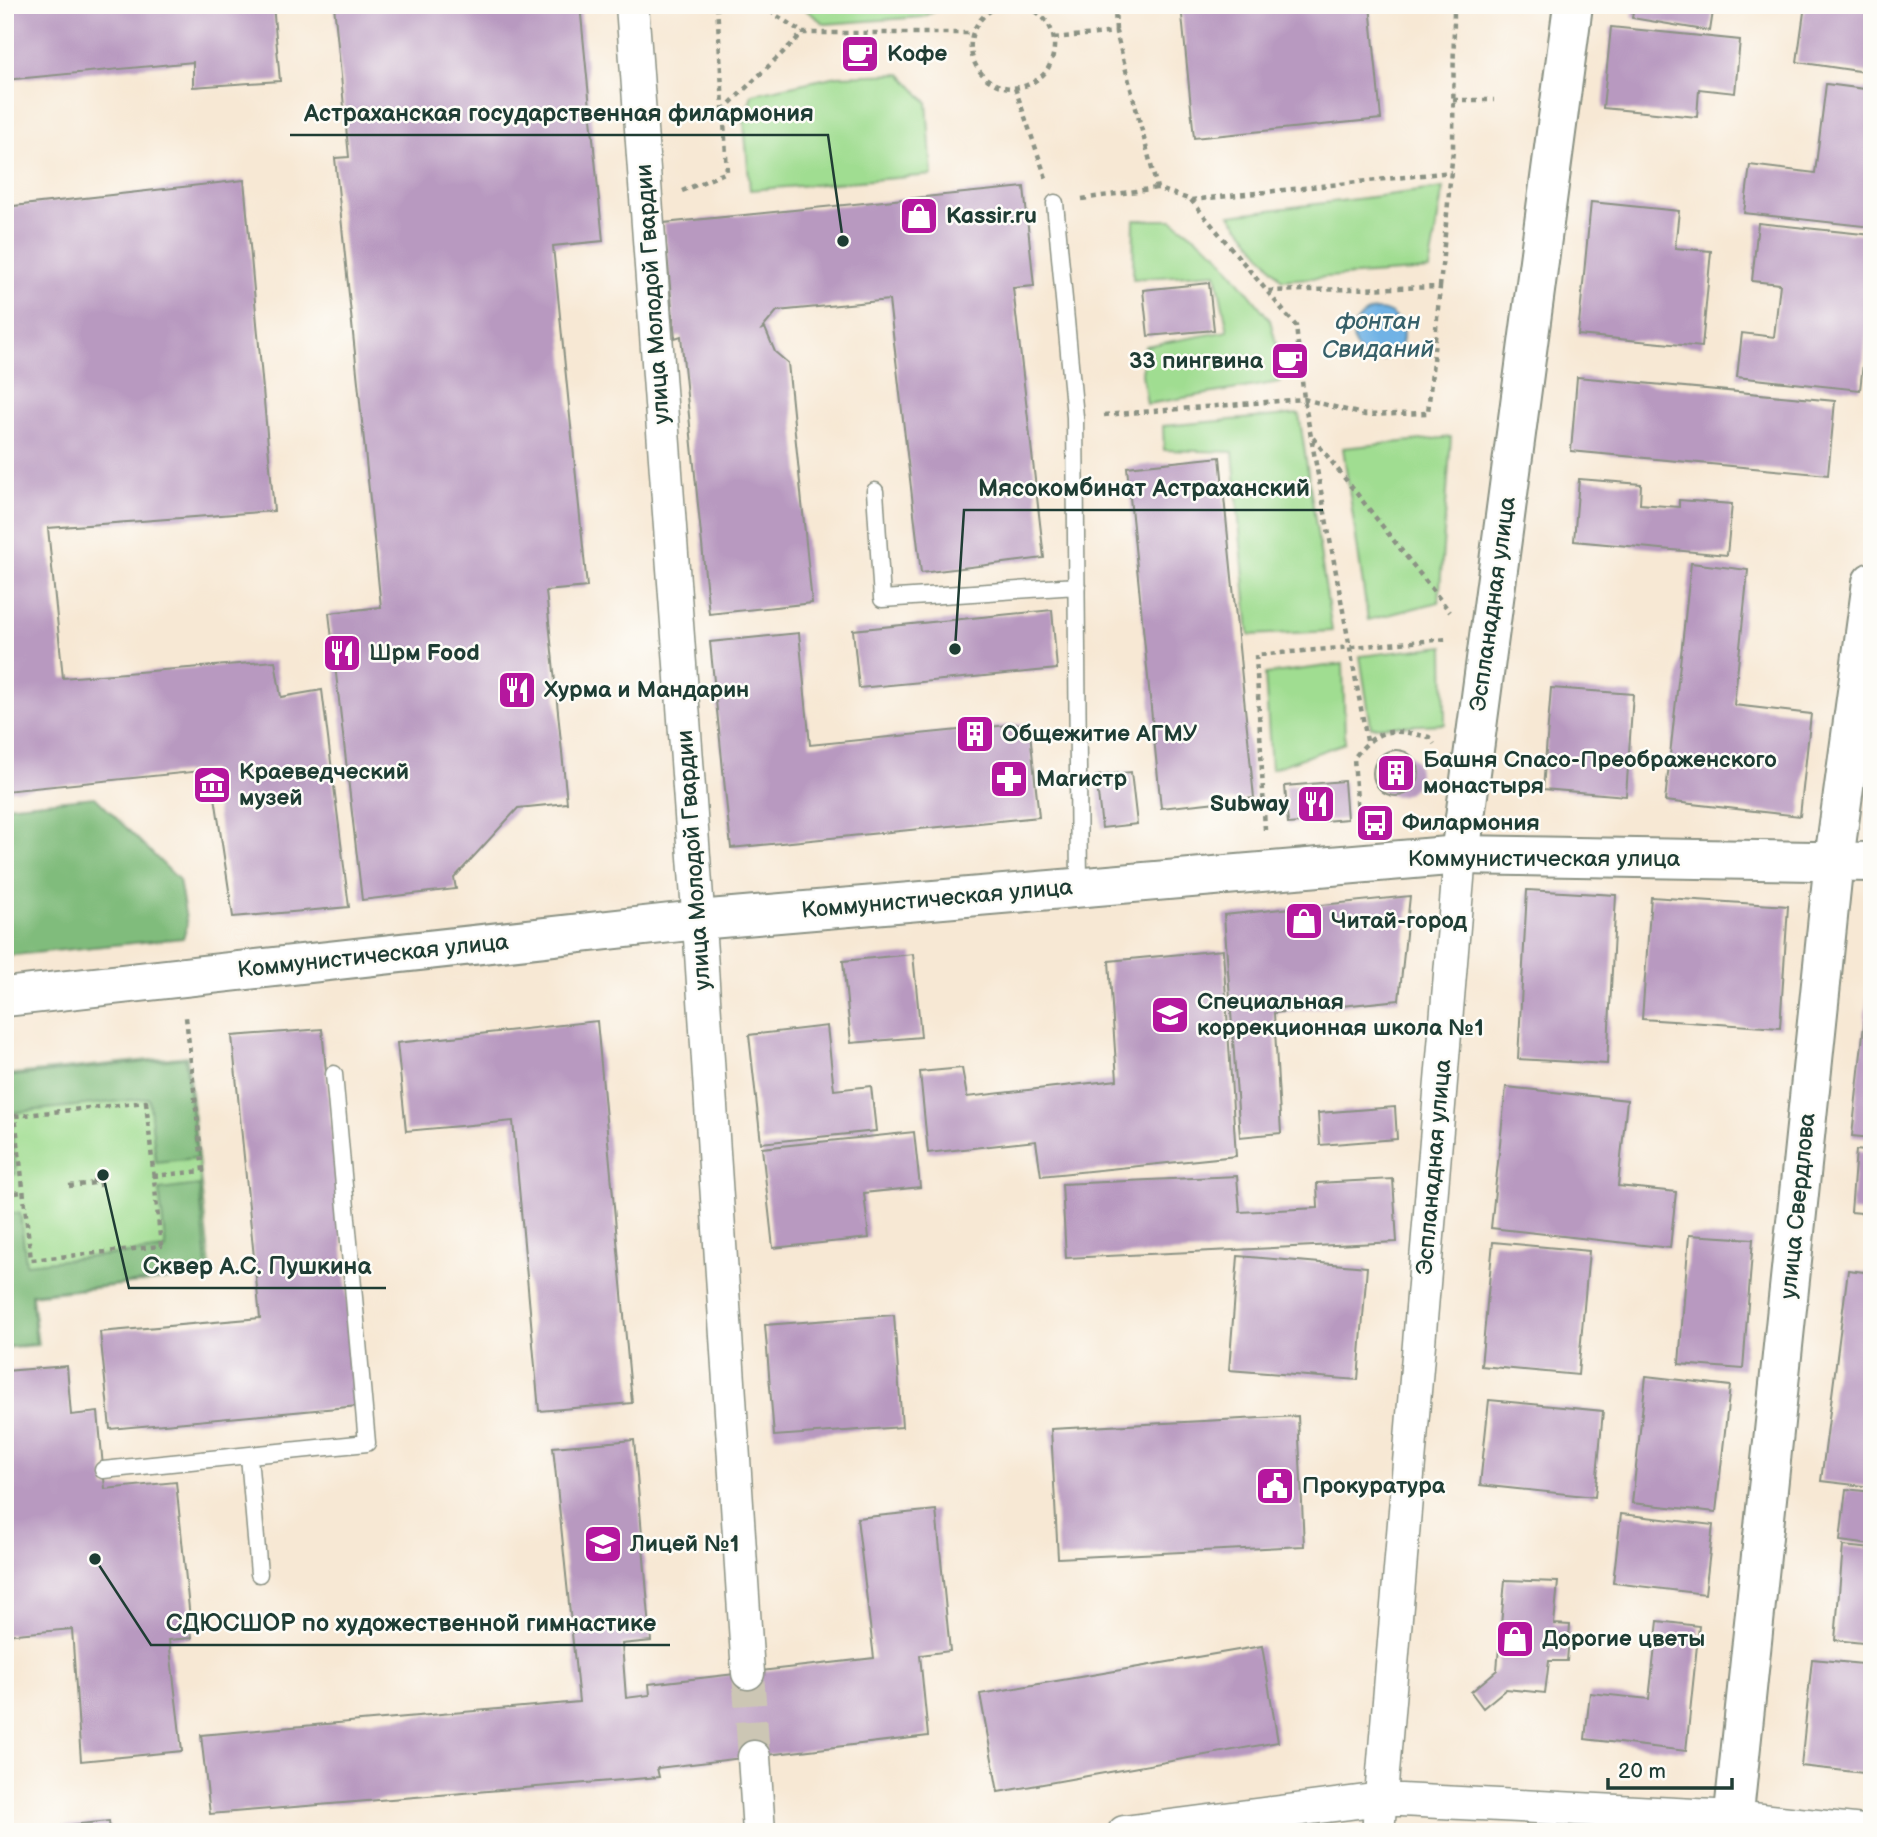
<svg xmlns="http://www.w3.org/2000/svg" width="1877" height="1837" viewBox="0 0 1877 1837" font-family="'Balsamiq Sans',sans-serif">
	<style>
		.green { fill: #a0dd91; stroke: #608d62; stroke-width: 2 }
		.forest { fill: #80bc7b; stroke: #507c58; stroke-width: 2 }
		.water { fill: #70b2e5; stroke: #48788c; stroke-width: 2 }
		.building { fill: #b899c0 }
		.lines { fill: none; stroke-linecap: round; stroke-linejoin: round }
		.minor-tunnel { stroke: #ccc6b4; stroke-width: 32; stroke-dasharray: 32 16; stroke-linecap: butt }
		.service-casing { stroke: #8b9284; stroke-width: 19 }
		.minor-casing { stroke: #8b9284; stroke-width: 35 }
		.tertiary-casing { stroke: #8b9284; stroke-width: 42 }
		.secondary-casing { stroke: #8b9284; stroke-width: 42 }
		.path { stroke: #8b9284; stroke-width: 4.5; stroke-dasharray: 5 5; stroke-linecap: butt }
		.service { stroke: #fff; stroke-width: 16 }
		.minor { stroke: #fff; stroke-width: 32 }
		.tertiary { stroke: #fff; stroke-width: 38 }
		.secondary { stroke: #fff; stroke-width: 38 }
		.labels { text-anchor: middle; dominant-baseline: central; stroke-width: 5; stroke-linejoin: round; paint-order: stroke }
		.poi-label { font-size: 23px; font-weight: bold; fill: #1f3d34; stroke: #fdfcf7; text-anchor: start }
		.street-label { font-size: 23px; fill: #1f3d34; stroke: #fdfcf7 }
		.water-label { font-size: 24px; font-style: italic; fill: #376069; stroke: #fdfcf7 }
		.leader { fill: none; stroke: #1f3d34; stroke-width: 2.5 }
		.callout-dot { fill: #1f3d34; stroke: #fdfcf7; stroke-width: 2.5 }
		.callout-label { font-size: 24px; text-anchor: middle; font-weight: bold; fill: #1f3d34; stroke: #fdfcf7; stroke-width: 5; stroke-linejoin: round; paint-order: stroke }
	</style>
	<rect width="100%" height="100%" fill="#fdfcf7"/>
	<filter id="ink" filterUnits="userSpaceOnUse"><feTurbulence type="fractalNoise" baseFrequency=".0143" numOctaves="2"/><feDisplacementMap in="SourceGraphic" scale="14" xChannelSelector="R" yChannelSelector="G"/><feConvolveMatrix kernelMatrix="1 2 1 2 8 2 1 2 1" color-interpolation-filters="sRGB"/></filter>
	<filter id="wash" filterUnits="userSpaceOnUse"><feTurbulence type="fractalNoise" baseFrequency=".00686" numOctaves="4" result="noise"/><feDisplacementMap in="SourceGraphic" scale="28" xChannelSelector="R" yChannelSelector="G"/><feGaussianBlur stdDeviation="1.57" result="paint"/><feColorMatrix in="noise" values="0 0 0 0 0 0 0 0 0 0 0 0 0 0 0 0 0 1.4 0 .05"/><feComposite in="paint" operator="in"/></filter>
	<g filter="url(#wash)">
		<rect width="100%" height="100%" fill="#f7e8d4"/>
		<path class="green" d="M799 5H947L923 17 825 24Z
			M901 74 927 102 932 175 750 190 744 122 752 94 837 76Z
			M1443 188 1429 270 1282 280 1230 215Z
			M1134 220H1172L1216 252 1270 320 1278 351 1280 382 1147 404 1142 374 1145 346 1228 331 1216 273 1133 279Z
			M1299 414 1332 631 1249 635 1233 452 1164 450 1163 426Z
			M1451 437 1439 602 1368 620 1343 448Z
			M1444 646 1445 724 1371 727 1360 656Z
			M1343 664 1345 743 1271 769 1265 674Z
			M187 1056 211 1275 32 1295 38 1345 5 1348V1075Z"/>
		<path class="forest" d="M95 797 179 880 187 925 183 938 5 956V806Z
			M185 1058 197 1158 156 1162 149 1098 10 1113 16 1174 5 1175V1077Z
			M199 1185 208 1275 31 1294 36 1344 5 1347V1214L20 1213 26 1264 166 1249 159 1190Z"/>
		<path class="water" d="M1353 335a25 25 0 1 1 50 0a25 25 0 1 1-50 0Z"/>
		<g id="blocks">
			<path class="building" d="M5 5H273L280 81 193 87V62L5 80Z
				M334 5H580L603 241 553 246 587 587 546 591 567 803 518 808 454 878 456 889 362 900 329 613 381 607 335 158 349 157Z
				M1181 5H1370L1381 119 1194 138Z
				M1634 5H1714L1710 31 1632 18Z
				M1805 5H1872V73L1797 62Z
				M1611 27 1740 40 1735 93 1699 89 1697 117 1603 108Z
				M1826 84 1872 90V227L1744 213 1750 165 1815 173Z
				M244 180 274 511 48 528 63 678 275 661 281 697 322 690 349 907 233 917 211 770 5 791V207Z
				M1024 187 1034 286 1013 288 1044 558 921 573 889 300 777 311 762 329 765 328 775 352 788 363 812 603 709 614 681 336 675 338 664 223Z
				M1591 202 1679 211 1675 248 1711 251 1702 347 1578 335Z
				M1758 223 1872 235V285L1860 390 1737 377 1742 333 1774 337 1780 284 1752 281Z
				M1209 283 1214 330 1148 336 1143 290Z
				M1577 377 1835 401 1828 475 1571 451Z
				M1220 457 1254 798 1161 808 1127 467Z
				M1579 479 1641 484 1640 504 1679 507V500L1732 504 1727 555 1574 541Z
				M1691 563 1748 570 1734 705 1811 714 1800 816 1665 801Z
				M1052 610 1057 669 859 688 853 630Z
				M799 633 810 745 1029 723 1039 817 731 848 710 642Z
				M1551 688 1633 694 1626 796 1543 789Z
				M1373 773a23 23 0 1 1 46 0a23 23 0 1 1-46 0Z
				M1131 772 1137 824 1102 828 1096 776Z
				M1344 781 1347 819 1288 824 1285 786Z
				M1527 890 1616 895 1607 1064 1518 1059Z
				M1410 896 1399 1000 1274 1013 1281 1133 1240 1137 1224 915Z
				M1651 897 1788 906 1780 1028 1642 1019Z
				M1223 950 1236 1156 1041 1176 1036 1141 928 1153 920 1072 962 1068 967 1097 1117 1080 1109 961Z
				M913 954 921 1037 851 1043 843 961Z
				M1870 969H1872V1138L1852 1136Z
				M597 1021 632 1403 539 1411 513 1121 406 1131 397 1043Z
				M827 1026 834 1090 871 1086 876 1131 761 1143 749 1035Z
				M322 1029 358 1406 110 1429 100 1332 260 1318 232 1036Z
				M1506 1087 1627 1100 1618 1186 1676 1192 1670 1248 1491 1228Z
				M1395 1107 1397 1139 1320 1145 1318 1113Z
				M914 1132 920 1187 864 1193 869 1238 773 1248 762 1148Z
				M1856 1150 1872 1152V1214L1851 1212Z
				M1237 1176 1240 1212 1318 1208 1317 1183 1393 1179 1397 1242 1066 1258 1062 1184Z
				M1689 1235 1753 1239 1743 1369 1679 1364Z
				M1493 1242 1589 1251 1578 1375 1481 1366Z
				M1238 1256 1367 1267 1358 1380 1229 1370Z
				M1848 1270 1872 1273V1487L1821 1481Z
				M894 1315 902 1427 774 1436 765 1325Z
				M67 1366 71 1415 98 1412 105 1489 176 1482 192 1638 169 1640 182 1751 81 1761 72 1629 5 1635V1371Z
				M1646 1376 1730 1386 1716 1512 1632 1503Z
				M1489 1400 1603 1411 1595 1497 1480 1485Z
				M1298 1416 1304 1546 1058 1558 1051 1429Z
				M634 1440 651 1641 622 1644 626 1698 650 1695 649 1684 874 1658 857 1518 936 1510 950 1651 920 1655 928 1736 657 1768 659 1777 210 1814 201 1735 579 1702 553 1447Z
				M1846 1489 1872 1492V1545L1840 1541Z
				M1621 1514 1713 1525 1705 1594 1613 1583Z
				M1843 1546 1872 1549V1644L1835 1640Z
				M1505 1580 1558 1582 1554 1624 1570 1625 1567 1661H1549L1545 1693 1506 1689 1483 1708 1471 1692 1497 1670Z
				M1658 1621 1699 1626 1686 1751 1585 1739 1590 1693 1649 1699Z
				M1262 1646 1278 1742 998 1792 980 1694Z
				M1812 1659 1872 1665V1774L1801 1766Z
				M109 1821 110 1832H22V1830Z"/>
		</g>
	</g>
	<g filter="url(#ink)">
		<use href="#blocks" fill-opacity="0" stroke="#8b9284" stroke-width="2"/>
		<g class="lines">
			<path class="minor-tunnel" d="M748 1673 754 1757"/>
			<defs>
				<path id="service" d="M1055 203 1075 417 1079 887
					M875 491 882 599 1077 586
					M249 1456 259 1574
					M103 1470 367 1443 334 1074"/>
				<path id="minor" d="M632 5 701 953 748 1673
					M754 1757 759 1832
					M1124 1832 1381 1799 1734 1817 1872 1832
					M1378 1832 1460 855"/>
				<path id="tertiary" d="M1460 855 1573 5"/>
				<path id="secondary" d="M5 997 698 920 1460 855 1872 862
					M1732 1832 1834 860 1872 582"/>
			</defs>
			<use href="#service" class="service-casing"/>
			<use href="#minor" class="minor-casing"/>
			<use href="#tertiary" class="tertiary-casing"/>
			<use href="#secondary" class="secondary-casing"/>
			<path class="path" d="M761 5 803 33H972
				M1000 5C937 36 988 114 1038 79 1050 71 1055 55 1054 41 1052 23 1040 12 1024 5
				M1115 5 1116 32
				M1054 38 1116 32 1157 188 1191 200 1451 172
				M1015 88 1046 178
				M1453 100H1494
				M723 110 803 33
				M682 191 727 172 717 5
				M1082 199 1157 188
				M1191 200 1296 326 1304 399 1367 741
				M1440 287 1453 150 1454 5
				M1104 415 1304 399 1365 415 1428 413 1440 287 1265 291
				M1313 438 1450 612
				M1358 815 1354 758C1379 726 1392 729 1429 737L1434 744
				M1265 830 1256 655 1448 639
				M146 1102 161 1246 31 1260 15 1116Z
				M153 1176 203 1171 186 1017
				M93.5 1182a3.5 3.5 0 1 1 7 0a3.5 3.5 0 1 1-7 0Z
				M69 1186 95 1183
				M5 1194 23 1192"/>
			<use href="#service" class="service"/>
			<use href="#minor" class="minor"/>
			<use href="#tertiary" class="tertiary"/>
			<use href="#secondary" class="secondary"/>
		</g>
	</g>
	<defs>
		<symbol id="cafe-square" viewBox="-11 -11 22 22"><rect x="-9" y="-9" width="18" height="18" rx="4" fill="#b5179e" stroke="#fdfcf7"/><path d="M-5.5-4.5H6V0H3Q3 3.5 0 3.5H-2.5Q-5.5 3.5-5.5 0ZM3-3.2v2h1.7v-2ZM-6 4.5H4V6H-6Z" fill="#fff"/></symbol>
		<symbol id="shop-square" viewBox="-11 -11 22 22"><rect x="-9" y="-9" width="18" height="18" rx="4" fill="#b5179e" stroke="#fdfcf7"/><path d="M-5-2.5h2.3a2.7 3.5 0 0 1 5.4 0H5L5.5 6h-11ZM-1.5-2.5h3a1.5 2.3 0 0 0-3 0Z" fill="#fff"/></symbol>
		<symbol id="restaurant-square" viewBox="-11 -11 22 22"><rect x="-9" y="-9" width="18" height="18" rx="4" fill="#b5179e" stroke="#fdfcf7"/><path d="M-5-6h1v4h1v-4h1v4h1v-4h1v5L-1.5 .5V6h-2V.5L-5-1ZM5-6V6H3V1.5H1.5Q1.5-4 5-6Z" fill="#fff"/></symbol>
		<symbol id="building-square" viewBox="-11 -11 22 22"><rect x="-9" y="-9" width="18" height="18" rx="4" fill="#b5179e" stroke="#fdfcf7"/><path d="M-4-6H4V6H1V3H-1V6H-4ZM-2.5-4.3h1.7v1.8h-1.7ZM.8-4.3h1.7v1.8H.8ZM-2.5-1h1.7V.8h-1.7ZM.8-1h1.7V.8H.8Z" fill="#fff"/></symbol>
		<symbol id="pharmacy-square" viewBox="-11 -11 22 22"><rect x="-9" y="-9" width="18" height="18" rx="4" fill="#b5179e" stroke="#fdfcf7"/><path d="M-2-6h4v4h4v4h-4v4h-4v-4h-4v-4h4Z" fill="#fff"/></symbol>
		<symbol id="museum-square" viewBox="-11 -11 22 22"><rect x="-9" y="-9" width="18" height="18" rx="4" fill="#b5179e" stroke="#fdfcf7"/><path d="M0-6L6-3V-2H-6V-3ZM-5-1h2V3h-2ZM-1-1h2V3h-2ZM3-1h2V3H3ZM-6 4H6V6H-6Z" fill="#fff"/></symbol>
		<symbol id="bus-square" viewBox="-11 -11 22 22"><rect x="-9" y="-9" width="18" height="18" rx="4" fill="#b5179e" stroke="#fdfcf7"/><path d="M-5-6H5V4H4V6H2V4H-2V6H-4V4H-5ZM-3.5-4V0h7V-4ZM-3.5 1.2v1.5H-2V1.2ZM2 1.2v1.5H3.5V1.2Z" fill="#fff"/></symbol>
		<symbol id="school-square" viewBox="-11 -11 22 22"><rect x="-9" y="-9" width="18" height="18" rx="4" fill="#b5179e" stroke="#fdfcf7"/><path d="M0-5L7-2L0 1L-7-2ZM-4 1L0 2.5L4 1V4Q0 6-4 4Z" fill="#fff"/></symbol>
		<symbol id="civic-square" viewBox="-11 -11 22 22"><rect x="-9" y="-9" width="18" height="18" rx="4" fill="#b5179e" stroke="#fdfcf7"/><path d="M-.6-6.5H3V-4.5H.6V-3L4-1V1h2V6H-6V1h2V-1L-.6-3ZM-1.2 2.5V6h2.4V2.5Z" fill="#fff"/></symbol>
	</defs>
	<g fill-rule="evenodd">
		<use href="#cafe-square" x="838" y="32" width="44" height="44"/>
		<use href="#shop-square" x="897" y="194" width="44" height="44"/>
		<use href="#cafe-square" x="1268" y="339" width="44" height="44"/>
		<use href="#restaurant-square" x="320" y="631" width="44" height="44"/>
		<use href="#restaurant-square" x="495" y="668" width="44" height="44"/>
		<use href="#building-square" x="953" y="712" width="44" height="44"/>
		<use href="#building-square" x="1374" y="751" width="44" height="44"/>
		<use href="#pharmacy-square" x="987" y="757" width="44" height="44"/>
		<use href="#museum-square" x="190" y="763" width="44" height="44"/>
		<use href="#restaurant-square" x="1294" y="782" width="44" height="44"/>
		<use href="#bus-square" x="1353" y="801" width="44" height="44"/>
		<use href="#shop-square" x="1282" y="899" width="44" height="44"/>
		<use href="#school-square" x="1148" y="993" width="44" height="44"/>
		<use href="#civic-square" x="1253" y="1464" width="44" height="44"/>
		<use href="#school-square" x="581" y="1522" width="44" height="44"/>
		<use href="#shop-square" x="1493" y="1617" width="44" height="44"/>
	</g>
	<g class="labels">
		<g class="poi-label">
			<text x="887" y="54">Кофе</text>
			<text x="946" y="216">Kassir.ru</text>
			<text x="1263" y="361" text-anchor="end">33 пингвина</text>
			<text x="369" y="653">Шрм Food</text>
			<text x="544" y="690">Хурма и Мандарин</text>
			<text x="1002" y="734">Общежитие АГМУ</text>
			<text x="1423" y="760">Башня Спасо-Преображенского<tspan x="1423" dy="26">монастыря</tspan></text>
			<text x="239" y="772">Краеведческий<tspan x="239" dy="26">музей</tspan></text>
			<text x="1036" y="779">Магистр</text>
			<text x="1289" y="804" text-anchor="end">Subway</text>
			<text x="1402" y="823">Филармония</text>
			<text x="1331" y="921">Читай-город</text>
			<text x="1197" y="1002">Специальная<tspan x="1197" dy="26">коррекционная школа №1</tspan></text>
			<text x="1302" y="1486">Прокуратура</text>
			<text x="630" y="1544">Лицей №1</text>
			<text x="1542" y="1639">Дорогие цветы</text>
		</g>
		<g class="street-label">
			<text transform="translate(653 294) rotate(-94)">улица Молодой Гвардии</text>
			<text transform="translate(1493 604) rotate(-82)">Эспланадная улица</text>
			<text x="1544" y="859">Коммунистическая улица</text>
			<text transform="translate(694 860) rotate(-94)">улица Молодой Гвардии</text>
			<text transform="translate(937 899) rotate(-5)">Коммунистическая улица</text>
			<text transform="translate(373 956) rotate(-6)">Коммунистическая улица</text>
			<text transform="translate(1434 1167) rotate(-85)">Эспланадная улица</text>
			<text transform="translate(1798 1206) rotate(-84)">улица Свердлова</text>
		</g>
		<g class="water-label">
			<text x="1378" y="321">фонтан<tspan x="1378" dy="28">Свиданий</tspan></text>
		</g>
	</g>
	<path class="leader" d="M843 241L828 135H290M955 649L964 510H1323M103 1175L129 1288H386M95 1559L151 1645H670"/>
	<g class="callout-dot">
		<circle cx="843" cy="241" r="7"/>
		<circle cx="955" cy="649" r="7"/>
		<circle cx="103" cy="1175" r="7"/>
		<circle cx="95" cy="1559" r="7"/>
	</g>
	<g class="callout-label">
		<text x="559" y="121">Астраханская государственная филармония</text>
		<text x="1144" y="496">Мясокомбинат Астраханский</text>
		<text x="257" y="1274">Сквер А.С. Пушкина</text>
		<text x="411" y="1631">СДЮСШОР по художественной гимнастике</text>
	</g>
	<rect width="1877" height="1837" fill="none" stroke="#fdfcf7" stroke-width="28"/>
	<path d="M1608 1778v10h124v-10" fill="none" stroke="#1f3d34" stroke-width="3.5"/>
	<text x="1618" y="1778" font-size="21" fill="#1f3d34" stroke="#fdfcf7" stroke-width="5" paint-order="stroke">20 m</text>
</svg>
